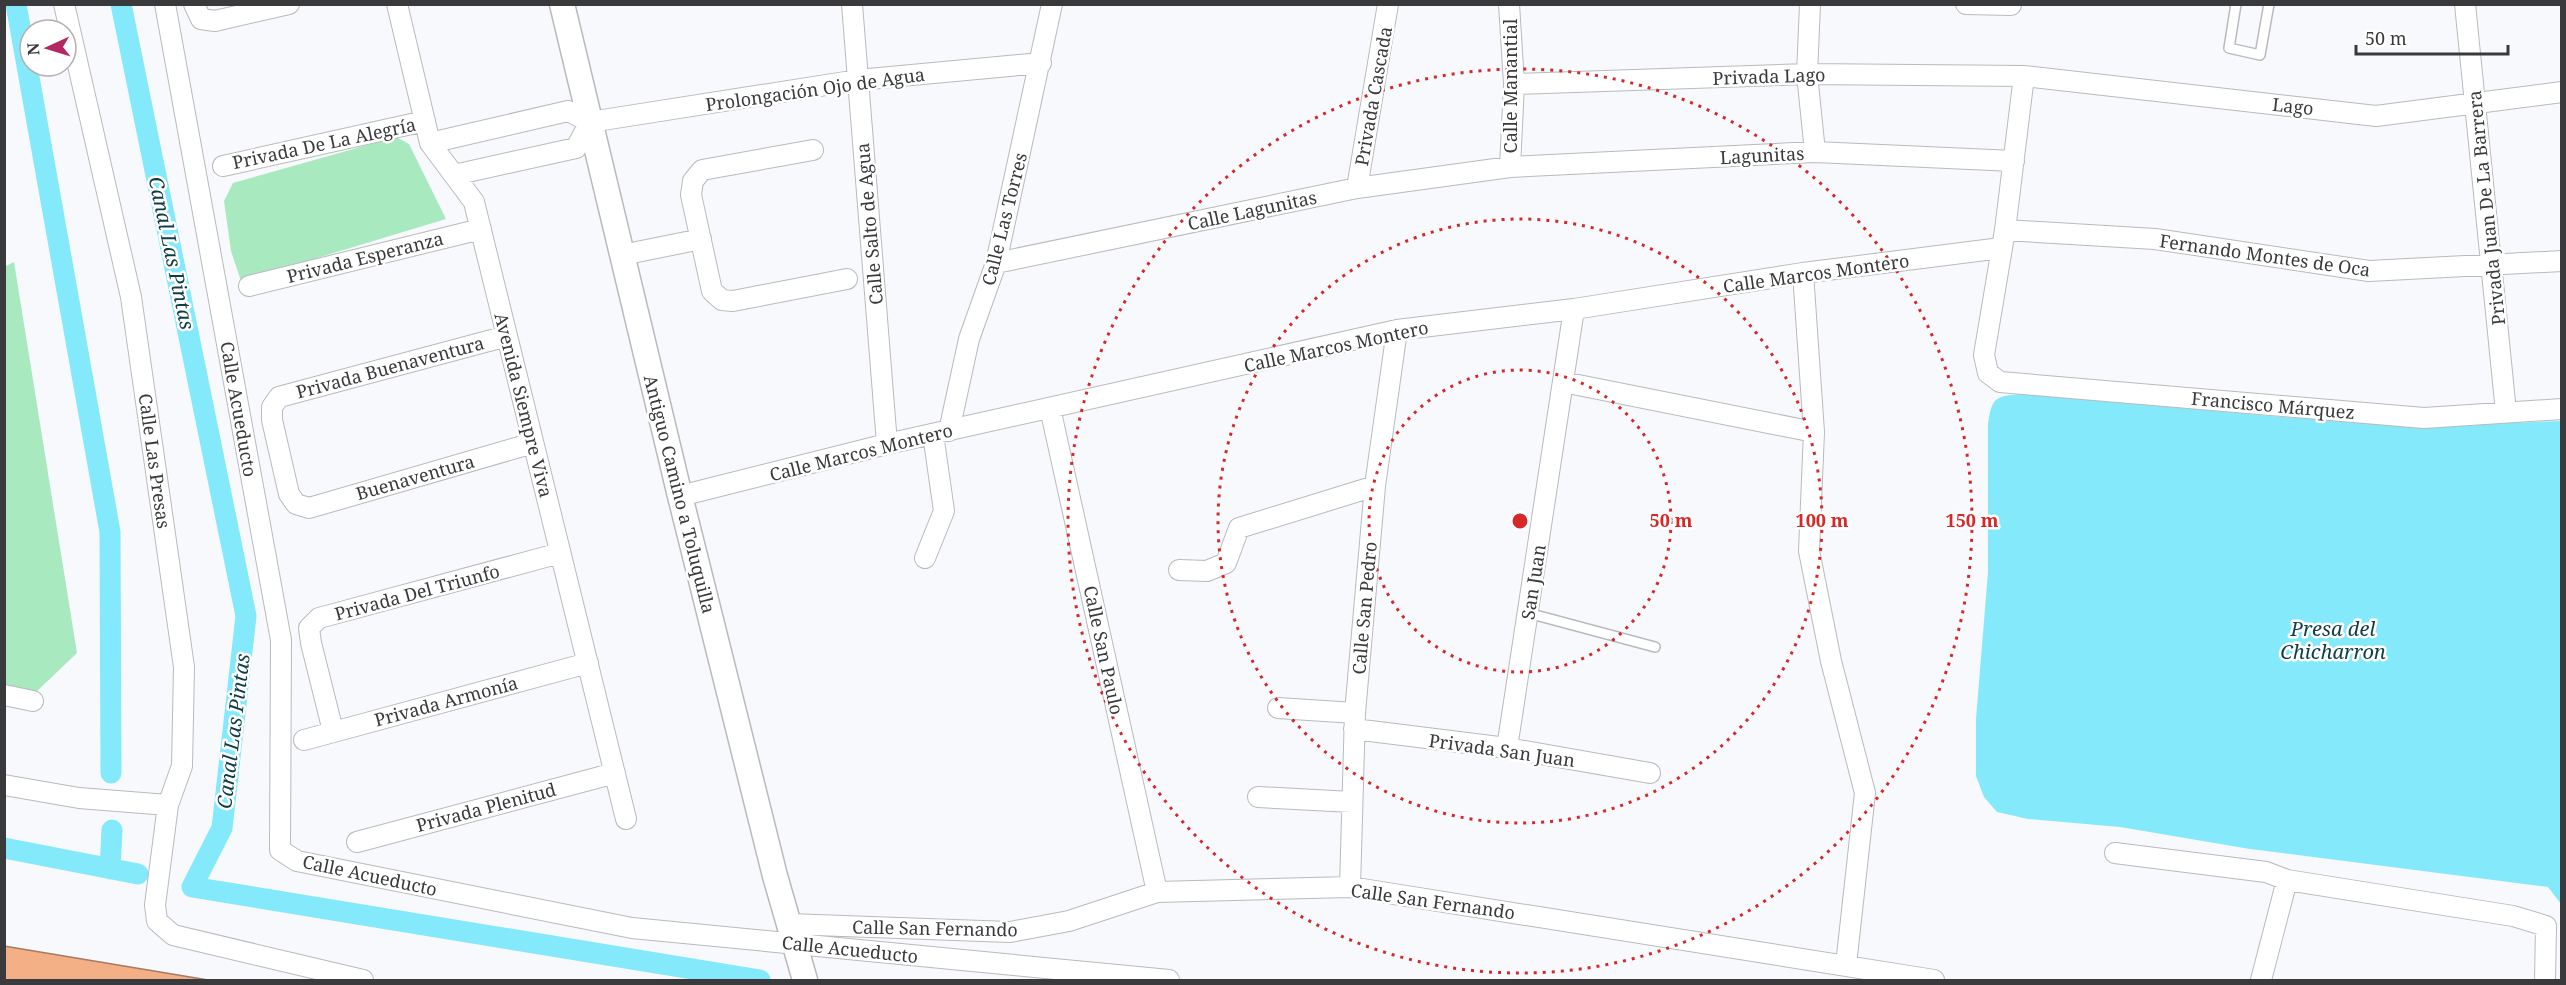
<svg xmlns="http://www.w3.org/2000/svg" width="2566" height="985" viewBox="0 0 2566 985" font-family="'Noto Serif',serif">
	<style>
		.green { fill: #a9e9bf }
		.water { fill: #84e9fa }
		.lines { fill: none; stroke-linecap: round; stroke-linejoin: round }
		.canal { stroke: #84e9fa; stroke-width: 21 }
		.building { fill: #f3af85; stroke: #aa7a5d; stroke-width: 1.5 }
		.service-casing { stroke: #b9babd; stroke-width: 12 }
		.minor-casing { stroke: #b9babd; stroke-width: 22 }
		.tertiary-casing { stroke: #b9babd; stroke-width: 27 }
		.service { stroke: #fff; stroke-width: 9 }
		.minor { stroke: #fff; stroke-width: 20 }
		.tertiary { stroke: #fff; stroke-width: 24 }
		.ring { fill: none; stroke: #d62828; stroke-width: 3; stroke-dasharray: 3 6 }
		.labels { text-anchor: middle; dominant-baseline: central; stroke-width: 5; stroke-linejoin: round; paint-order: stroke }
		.street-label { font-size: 18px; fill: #3a3a3c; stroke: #fff }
		.water-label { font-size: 20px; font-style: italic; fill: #0d3d45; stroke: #fff }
		.centre { fill: #d62828; stroke: #fff; stroke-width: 3 }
		.ring-label { font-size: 18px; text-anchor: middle; font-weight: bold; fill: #d62828; stroke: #fff; stroke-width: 5; stroke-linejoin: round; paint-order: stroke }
	</style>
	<rect width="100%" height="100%" fill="#f8f9fc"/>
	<path class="green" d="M396 137 409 144 446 219 241 281 231 251 224 201 233 183Z
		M14 262 77 653 34 694 5 688 4 267Z"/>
	<path class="water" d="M2024 394 2282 417 2437 426 2561 421V904L2548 887 2250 849 2120 827 2028 819 1997 812 1984 797 1976 776V719L1988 572V424C1992 395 1997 396 2024 394Z"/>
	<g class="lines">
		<path class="canal" d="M16 4 110 532 111 773
			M121 4 246 616 222 828 192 887 760 980
			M4 848 138 874
			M110 869 112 830"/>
	</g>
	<path class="building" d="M4 946 214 981H4Z"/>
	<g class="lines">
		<defs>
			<path id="service" d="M2236 4 2229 48 2260 55 2269 4
				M1528 613 1655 647"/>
			<path id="minor" d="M64 4 131 297 184 667 182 766 168 805 155 905 157 921 173 935 363 980
				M165 4 281 640 280 850 297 861 632 928 1169 980
				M194 4 201 19 215 21 289 4
				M397 4 430 143 474 202 626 819
				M852 4 887 444
				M1509 4 1514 84 1510 167
				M1810 4 1807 74 1815 152
				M1966 4 2011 5
				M2465 4 2506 412
				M2024 76 2005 230 1984 355 1988 373 2000 382 2424 418 2562 409
				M1514 84 1807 74 2024 76 2376 116 2562 92
				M430 143 568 111 590 122 858 80 1041 63
				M813 150 702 170 693 181 691 195 712 291 722 300 733 301 847 279
				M223 166 425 121
				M454 175 576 148 590 122
				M1357 188 1388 4
				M2005 230 2155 239 2369 271 2562 261
				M622 255 701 239
				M996 263 1357 188 1510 167 1815 152 2014 161
				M1803 273 1814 432 1809 551 1831 661 1865 793 1846 965
				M249 286 481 229
				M507 336 279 397 272 407V420L289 494 296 504 309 508 533 443
				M1563 382 1814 432
				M1050 408 1157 892
				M949 431 969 339 996 263 1052 4
				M680 496 887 444 1397 330 1574 309 1803 273 2001 248
				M925 558 944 511 933 434
				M1179 570 1207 571 1226 563 1239 528 1375 486
				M4 695 33 701
				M1278 708 1355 713
				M1354 729 1507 748 1650 773
				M333 731 311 643 309 628 319 618 560 553
				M304 740 588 663
				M1507 748 1574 309
				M4 785 79 798 168 805
				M1258 797 1352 802
				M357 842 615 773
				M2115 853 2266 872 2287 880 2513 916 2546 926 2545 980
				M1350 887 1355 713 1375 486 1397 330
				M788 924 1010 932 1069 921 1157 892 1350 887 1934 980
				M2261 980 2287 880"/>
			<path id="tertiary" d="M562 4 680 496 775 876 805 980"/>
		</defs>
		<use href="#service" class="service-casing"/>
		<use href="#minor" class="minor-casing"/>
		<use href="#tertiary" class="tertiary-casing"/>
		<use href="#service" class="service"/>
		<use href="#minor" class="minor"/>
		<use href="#tertiary" class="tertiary"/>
	</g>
	<g class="ring">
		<circle cx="1520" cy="521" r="151"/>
		<circle cx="1520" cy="521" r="302"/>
		<circle cx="1520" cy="521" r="452"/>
	</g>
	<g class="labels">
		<g class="street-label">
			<text transform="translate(1769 76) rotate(-2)">Privada Lago</text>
			<text transform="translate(1510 86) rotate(-90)">Calle Manantial</text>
			<text transform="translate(815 89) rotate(-8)">Prolongación Ojo de Agua</text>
			<text transform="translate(1373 96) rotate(-80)">Privada Cascada</text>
			<text transform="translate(2293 106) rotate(6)">Lago</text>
			<text transform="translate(324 143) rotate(-12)">Privada De La Alegría</text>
			<text transform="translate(1762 155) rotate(-3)">Lagunitas</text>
			<text transform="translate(2486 208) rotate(-96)">Privada Juan De La Barrera</text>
			<text transform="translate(1252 210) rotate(-12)">Calle Lagunitas</text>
			<text transform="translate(1004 219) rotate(-76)">Calle Las Torres</text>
			<text transform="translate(869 224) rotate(-95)">Calle Salto de Agua</text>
			<text transform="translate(2265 255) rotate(8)">Fernando Montes de Oca</text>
			<text transform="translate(365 257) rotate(-14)">Privada Esperanza</text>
			<text transform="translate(1816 273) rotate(-8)">Calle Marcos Montero</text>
			<text transform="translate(1336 346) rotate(-12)">Calle Marcos Montero</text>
			<text transform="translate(390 367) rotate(-15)">Privada Buenaventura</text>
			<text transform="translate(524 405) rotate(76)">Avenida Siempre Viva</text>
			<text transform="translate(2273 405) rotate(5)">Francisco Márquez</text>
			<text transform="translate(239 409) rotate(80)">Calle Acueducto</text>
			<text transform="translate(861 452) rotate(-14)">Calle Marcos Montero</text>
			<text transform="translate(155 461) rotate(82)">Calle Las Presas</text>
			<text transform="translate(415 477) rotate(-16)">Buenaventura</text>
			<text transform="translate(680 494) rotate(76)">Antiguo Camino a Toluquilla</text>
			<text transform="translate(1533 582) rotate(-81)">San Juan</text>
			<text transform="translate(417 592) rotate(-15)">Privada Del Triunfo</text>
			<text transform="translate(1364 608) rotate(-85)">Calle San Pedro</text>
			<text transform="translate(1104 650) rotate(78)">Calle San Paulo</text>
			<text transform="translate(446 701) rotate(-15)">Privada Armonía</text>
			<text transform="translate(1502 750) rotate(8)">Privada San Juan</text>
			<text transform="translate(486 807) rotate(-15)">Privada Plenitud</text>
			<text transform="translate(370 875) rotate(12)">Calle Acueducto</text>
			<text transform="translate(1433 901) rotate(8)">Calle San Fernando</text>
			<text transform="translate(935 928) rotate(1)">Calle San Fernando</text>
			<text transform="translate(850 949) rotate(6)">Calle Acueducto</text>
		</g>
		<g class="water-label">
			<text transform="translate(172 253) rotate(78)">Canal Las Pintas</text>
			<text x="2333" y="628">Presa del<tspan x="2333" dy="23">Chicharron</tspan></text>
			<text transform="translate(233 731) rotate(-83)">Canal Las Pintas</text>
		</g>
	</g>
	<circle cx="1520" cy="521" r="9" class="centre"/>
	<g class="ring-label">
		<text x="1671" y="527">50 m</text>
		<text x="1822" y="527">100 m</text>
		<text x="1972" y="527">150 m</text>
	</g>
	<rect width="2566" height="985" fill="none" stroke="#3a3a3c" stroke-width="12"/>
	<g transform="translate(48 48) rotate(266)"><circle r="28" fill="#ffffff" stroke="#b0b0b1" stroke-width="1.5"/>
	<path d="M0-4.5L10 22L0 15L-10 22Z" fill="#b32863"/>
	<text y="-9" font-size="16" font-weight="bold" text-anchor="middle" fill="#3a3a3c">N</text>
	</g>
	<path d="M2356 45v9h152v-9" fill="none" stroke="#3a3a3c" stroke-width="3"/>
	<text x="2365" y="45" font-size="18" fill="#3a3a3c" stroke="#ffffff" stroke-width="4.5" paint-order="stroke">50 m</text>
</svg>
